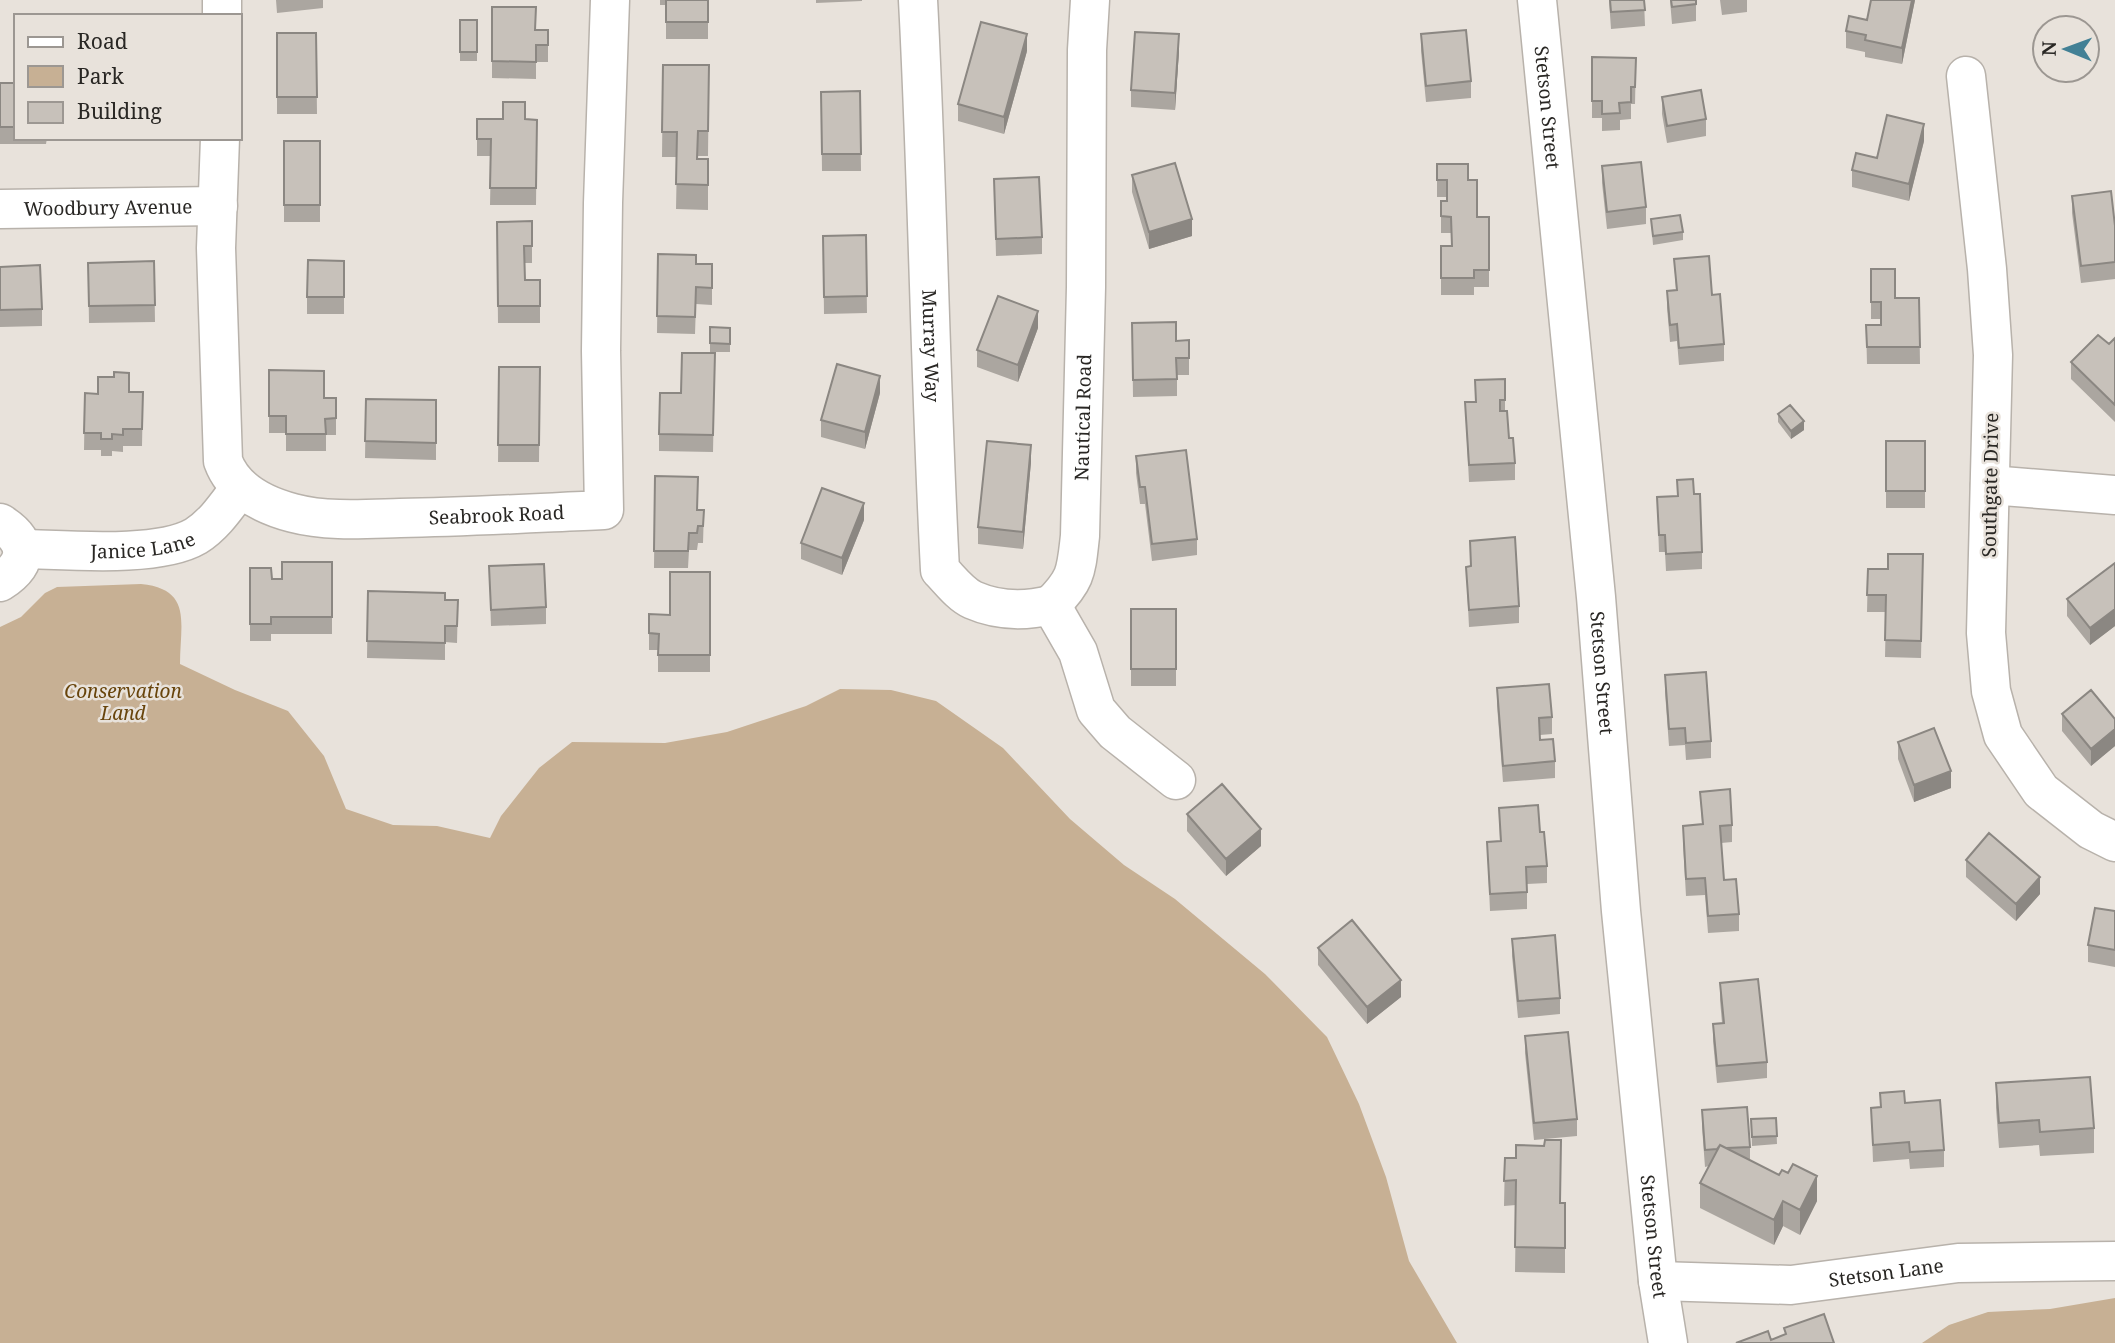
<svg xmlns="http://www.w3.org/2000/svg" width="2115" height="1343" viewBox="0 0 2115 1343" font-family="'Noto Serif',serif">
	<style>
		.green { fill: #c7b094 }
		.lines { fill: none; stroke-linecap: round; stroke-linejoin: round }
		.minor-casing { stroke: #b8b2ab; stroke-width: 41 }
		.minor { stroke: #fff; stroke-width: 38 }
		.wall { fill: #aba6a0 }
		.shaded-wall { fill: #8b8782 }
		.building { fill: #c7c1ba; stroke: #8b8782; stroke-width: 2 }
		.labels { text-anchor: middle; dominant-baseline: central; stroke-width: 5; stroke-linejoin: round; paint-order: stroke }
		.street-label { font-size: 19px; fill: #292724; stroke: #e8e2db }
		.park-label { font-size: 19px; font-style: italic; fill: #68440b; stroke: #e8e2db }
	</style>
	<rect width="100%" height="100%" fill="#e8e2db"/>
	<path class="green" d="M141 584C193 589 180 624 180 664L235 690 288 711 324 756 346 809 393 825 437 826 490 838 501 816 539 768 572 742 665 743 727 732 806 706 840 689 891 690 936 701 1003 748 1070 819 1124 865 1175 899 1265 974 1327 1037 1359 1104 1386 1177 1409 1261 1457 1343H0V627L21 617 45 593 57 587Z
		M2115 1298V1343H1922L1949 1325 1988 1312 2050 1309Z"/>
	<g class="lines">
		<defs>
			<g id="minor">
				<path id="s1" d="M918 0C928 190 930 380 940 570 950 580 960 594 973 600 998 611 1026 611 1051 605"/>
				<path id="s2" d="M1537 0 1596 597 1621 911 1658 1281 1668 1343"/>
				<path d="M222 16V0"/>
				<path d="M1966 76 1987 269 1993 355 1986 633 1991 691 2003 735 2041 791 2091 830 2115 842"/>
				<path id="s3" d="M220 138 216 248 223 461C234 491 263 505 293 513 327 522 365 519 400 518 468 517 536 513 604 510L601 351 603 203 610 0"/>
				<path id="s4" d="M0 209 218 206"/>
				<path d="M1990 485 2115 495"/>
				<path d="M0 523C29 541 30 563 0 582"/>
				<path id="s5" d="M24 549C68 550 159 558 196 536 215 524 227 505 240 488"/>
				<path id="s6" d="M1051 605C1077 579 1076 571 1080 536L1086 287 1087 50 1090 0"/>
				<path d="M1051 605 1078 652 1096 710 1115 732 1176 780"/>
				<path id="s7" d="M1658 1281 1791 1285 1958 1263 2115 1261"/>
			</g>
		</defs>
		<use href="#minor" class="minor-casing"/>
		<use href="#minor" class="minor"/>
	</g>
	<path class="wall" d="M276 0H323V8L277 13Z
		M660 0H708V39H666V5H660Z
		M816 0H862V1L816 3Z
		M1609 0H1644L1645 26 1611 29Z
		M1670 0H1696V21L1672 24Z
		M1720 0H1747V12L1722 15Z
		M1915 0 1902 64 1865 57V52L1846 48V31L1867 20Z
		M492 7 536 30H548V62H536V79L492 78Z
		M460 20H477V61H460Z
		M277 33H316L317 114H277Z
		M1421 34 1471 81V98L1426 102 1421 51Z
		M1027 51 1004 134 958 121V104Z
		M1179 51 1175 110 1131 107V90Z
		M1592 57 1636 58 1635 104H1631V119L1620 120V130L1602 131V118H1592Z
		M663 65H709L708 156H698L697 159H708V210L676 209 677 157H662Z
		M0 83H16V138H47L46 144H0Z
		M860 91 861 171H822L821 92Z
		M1662 97 1706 119V136L1667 143 1662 114Z
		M477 119 537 120 536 205H490L491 156H477Z
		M284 141H320V222H284Z
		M1924 141 1909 201 1852 187V170L1877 158Z
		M1437 164 1468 180 1477 217H1489V287H1474V295H1441V246H1452L1451 233H1441V201H1447V197H1437Z
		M1602 166 1646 207V224L1607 229 1602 183Z
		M1132 175 1192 236 1149 249 1132 192Z
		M994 179 1042 237V254L996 256Z
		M2072 196 2115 226V279L2081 283 2072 213Z
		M1651 219 1683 232V240L1653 245Z
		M532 221V263H524L525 280H540V323H498L497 222Z
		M866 235 867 313 824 314 823 236Z
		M658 254 696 264H712V305L696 304 695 334 657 333Z
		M1674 259 1712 295 1724 344V361L1679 365 1677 341 1670 342 1667 308V291L1676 290Z
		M154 261 155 322 89 323 88 263Z
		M344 261V314H307V297Z
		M0 267 42 309V326L0 327Z
		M1871 269 1895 298H1919L1920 364H1867L1866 325H1881V319H1871Z
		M1132 323 1176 341 1189 358V375H1177V396L1133 397Z
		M710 327 730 328V352H710Z
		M1038 328 1018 382 977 367V350Z
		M2115 338V422L2071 379V362L2109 344Z
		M715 353 713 452 659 451V434L681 393Z
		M499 367H540L539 462H498Z
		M269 370 324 398H336V435H326V451H286V433H269Z
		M1475 380 1505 400V411L1509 438 1515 463V480L1469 482 1465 402H1475Z
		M129 392H143L142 446H123V452L112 451V456H101V450H84L85 393 98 394Z
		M880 393 865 449 821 437V420Z
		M366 399 436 400V460L365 458Z
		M1778 414 1804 430 1791 439 1778 422Z
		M1886 441H1925V508H1886Z
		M1136 456 1197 539V555L1152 561 1145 504H1140L1136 473Z
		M1031 462 1023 549 978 544V527Z
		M655 476 698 510H704L703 543H698L697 550H689L688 568H654Z
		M1677 480 1694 494 1702 552V569L1666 571 1665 552H1659L1657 497 1677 496Z
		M864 520 842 575 801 559V543Z
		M1470 541 1519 606V623L1469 627 1466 567 1470 566Z
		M1923 554 1921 658 1885 657 1886 612H1867L1868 569H1888Z
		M332 562V634H271V641H250V568L272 579H282Z
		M2115 563V626L2090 645 2067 616V599Z
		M489 566 546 607V624L491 626Z
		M710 572V672H658V650H649V614L670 615Z
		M368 591 445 600H458L457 643 445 642V660L367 658Z
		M1131 609H1176V686H1131Z
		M1665 675 1711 741V758L1686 760 1685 745 1669 746 1665 692Z
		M1497 688 1552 717V734L1540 735V740L1555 761V778L1503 782 1497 705Z
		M2062 714 2115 719V746L2091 766 2062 731Z
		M1898 742 1951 788 1914 802 1898 759Z
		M1700 792 1732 825V842L1721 843 1724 880 1739 914V931L1708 933 1705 895 1686 896 1683 843V826L1702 824Z
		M1499 808 1547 866V883L1527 884V909L1490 911 1487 842H1500Z
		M1187 814 1261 846 1226 876 1187 831Z
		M1966 860 2040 894 2016 921 1966 877Z
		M2115 911V967L2088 962V945Z
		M1512 939 1560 998V1014L1518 1018 1512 956Z
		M1318 948 1401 997 1367 1024 1318 965Z
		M1720 983 1767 1062V1078L1717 1083 1713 1041V1024L1722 1023 1720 1000Z
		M1525 1036 1577 1119V1136L1534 1140 1525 1053Z
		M1996 1083 2094 1128V1153L2040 1156 2039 1145 1999 1148 1996 1108Z
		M1880 1093 1905 1103 1944 1150V1167L1910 1169 1909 1159 1873 1162 1871 1108 1880 1107Z
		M1702 1110 1750 1147V1160L1817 1201 1800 1235 1783 1226 1774 1245 1700 1208V1183L1709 1166 1705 1167 1702 1127Z
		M1776 1118 1777 1144 1752 1146 1751 1119Z
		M1505 1158 1560 1203H1565V1273L1515 1272 1516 1205 1504 1206Z"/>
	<path class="shaded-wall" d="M1912 0H1915L1902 64V48Z
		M1027 34V51L1004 134V117Z
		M1179 34V51L1175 110V93Z
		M1924 124V141L1909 201V184Z
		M1192 219V236L1149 249V232Z
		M1038 311V328L1018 382V365Z
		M880 376V393L865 449V432Z
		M1804 421V430L1791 439V431Z
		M1031 445V462L1023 549V532Z
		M864 503V520L842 575V558Z
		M2115 609V626L2090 645V628Z
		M2115 729V746L2091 766V749Z
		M1951 771V788L1914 802V785Z
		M1261 829V846L1226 876V859Z
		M2040 877V894L2016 921V904Z
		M1401 980V997L1367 1024V1007Z
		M1817 1176V1201L1800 1235V1210Z
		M1783 1201V1226L1774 1245V1220Z"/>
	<path class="building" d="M666 0H708V22H666Z
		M1610 0H1644L1645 10 1611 12Z
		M1671 0H1696V4L1672 7Z
		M1871 0H1912L1902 48 1865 40 1866 35 1846 31 1849 16 1867 20Z
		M492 7H536L535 30H548V45H536V62L492 61Z
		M460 20H477V52H460Z
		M981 22 1027 34 1004 117 958 104Z
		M1466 30 1471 81 1426 86 1421 34Z
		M1135 32 1179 34 1175 93 1131 90Z
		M277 33H316L317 97H277Z
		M1592 57 1636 58 1635 87H1631V102L1619 103 1620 113 1602 114V101H1592Z
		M663 65H709L708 131H698L697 159H708V185L676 184 677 132H662Z
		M0 83H16V127H0Z
		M1701 90 1706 119 1667 126 1662 97Z
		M860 91 861 154H822L821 92Z
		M503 102H525V119L537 120 536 188H490L491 139H477V119H503Z
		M1887 115 1924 124 1909 184 1852 170 1856 153 1877 158Z
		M284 141H320V205H284Z
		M1641 162 1646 207 1607 212 1602 166Z
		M1175 163 1192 219 1149 232 1132 175Z
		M1437 164H1468V180H1477V217H1489V270H1474V278H1441V246H1452L1451 217 1441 216V201H1447V180H1437Z
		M1039 177 1042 237 996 239 994 179Z
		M2111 191 2115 226V262L2081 266 2072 196Z
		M1680 215 1683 232 1653 236 1651 219Z
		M532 221V246H524L525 280H540V306H498L497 222Z
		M866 235 867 296 824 297 823 236Z
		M658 254 696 255V264H712V288L696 287 695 317 657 316Z
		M1709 256 1712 295 1720 294 1724 344 1679 348 1677 324 1670 325 1667 291 1677 290 1674 259Z
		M308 260 344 261V297H307Z
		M154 261 155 305 89 306 88 263Z
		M40 265 42 309 0 310V267Z
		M1871 269H1895V298H1919L1920 347H1867L1866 325H1881V302H1871Z
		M998 296 1038 311 1018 365 977 350Z
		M1176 322V341L1189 340V358H1176L1177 379 1133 380 1132 323Z
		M710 327 730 328V344L710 343Z
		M2098 335 2109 344 2115 338V405L2071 362Z
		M682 353H715L713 435 659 434 660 393H681Z
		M837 364 880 376 865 432 821 420Z
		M499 367H540L539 445H498Z
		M269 370 324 371V398H336V418L325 419 326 434H286V416H269Z
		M114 372 129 373V392H143L142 429H123V435L112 434V439H101V433H84L85 393 98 394V377H114Z
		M1505 379V400H1500V411H1507L1509 438H1513L1515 463 1469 465 1465 402H1476L1475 380Z
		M366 399 436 400V443L365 441Z
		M1790 405 1804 421 1791 431 1778 414Z
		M987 441 1031 445 1023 532 978 527Z
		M1886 441H1925V491H1886Z
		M1186 450 1197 539 1152 544 1145 487H1140L1136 456Z
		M655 476 698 477 697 510H704L703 526H698L697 533H689L688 551H654Z
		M1693 479 1694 494H1700L1702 552 1666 554 1665 535H1659L1657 497 1678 496 1677 480Z
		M822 488 864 503 842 558 801 543Z
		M1515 537 1519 606 1469 610 1466 567 1471 566 1470 541Z
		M1888 554H1923L1921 641 1885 640 1886 595H1867L1868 569H1888Z
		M282 562H332V617H271V624H250V568H271L272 579H282Z
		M2115 563V609L2090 628 2067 599Z
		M544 564 546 607 491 610 489 566Z
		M670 572H710V655H658L659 634 649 633V614L670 615Z
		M368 591 445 593V600H458L457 626H445V643L367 641Z
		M1131 609H1176V669H1131Z
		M1706 672 1711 741 1686 743 1685 728 1669 729 1665 675Z
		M1549 684 1552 717 1539 718 1540 740 1553 739 1555 761 1503 766 1497 688Z
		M2091 690 2115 719V729L2091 749 2062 714Z
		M1934 728 1951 771 1914 785 1898 742Z
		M1222 784 1261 829 1226 859 1187 814Z
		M1730 789 1732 825 1720 826 1724 880 1736 879 1739 914 1708 916 1705 878 1686 879 1683 826 1703 824 1700 792Z
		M1538 805 1540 832H1544L1547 866 1526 867 1527 892 1490 894 1487 842 1501 841 1499 808Z
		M1989 833 2040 877 2016 904 1966 860Z
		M2095 908 2115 911V950L2088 945Z
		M1352 920 1401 980 1367 1007 1318 948Z
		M1555 935 1560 998 1518 1001 1512 939Z
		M1758 979 1767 1062 1717 1066 1713 1024 1724 1023 1720 983Z
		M1568 1032 1577 1119 1534 1123 1525 1036Z
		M2090 1077 2094 1128 2040 1132 2039 1120 1999 1123 1996 1083Z
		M1904 1091 1905 1103 1940 1100 1944 1150 1910 1152 1909 1142 1873 1145 1871 1108 1881 1107 1880 1093Z
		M1747 1107 1750 1147 1726 1148 1720 1145 1717 1149 1705 1150 1702 1110Z
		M1776 1118 1777 1136 1752 1137 1751 1119Z
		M1545 1140H1561L1560 1203H1565V1248L1515 1247 1516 1180 1504 1181 1505 1158H1516V1145L1544 1146Z
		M1720 1145 1779 1175 1782 1170 1788 1173 1793 1164 1817 1176 1800 1210 1783 1201 1774 1220 1700 1183Z
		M1824 1314 1834 1343H1736L1768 1331 1771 1340 1786 1334 1784 1328Z"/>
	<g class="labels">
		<g class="street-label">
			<text stroke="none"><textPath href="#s2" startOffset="108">Stetson Street</textPath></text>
			<text stroke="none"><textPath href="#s4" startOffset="108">Woodbury Avenue</textPath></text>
			<text stroke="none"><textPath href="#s1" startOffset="346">Murray Way</textPath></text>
			<text stroke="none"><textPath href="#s6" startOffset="196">Nautical Road</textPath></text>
			<text transform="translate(1990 485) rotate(-89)">Southgate Drive</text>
			<text stroke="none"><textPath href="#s3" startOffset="618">Seabrook Road</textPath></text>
			<text stroke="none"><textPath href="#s5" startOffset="119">Janice Lane</textPath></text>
			<text stroke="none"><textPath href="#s2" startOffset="676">Stetson Street</textPath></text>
			<text stroke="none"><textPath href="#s2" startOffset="1242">Stetson Street</textPath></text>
			<text stroke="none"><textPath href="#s7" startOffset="229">Stetson Lane</textPath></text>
		</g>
		<g class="park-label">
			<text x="123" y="691">Conservation<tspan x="123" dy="22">Land</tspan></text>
		</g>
	</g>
	<rect x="14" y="14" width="228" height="126" fill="#e8e2db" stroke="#9c9792" stroke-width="2"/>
	<rect x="28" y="37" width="35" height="10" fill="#ffffff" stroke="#9c9792" stroke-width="2"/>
	<text x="77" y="49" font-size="21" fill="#292724">Road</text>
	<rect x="28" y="66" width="35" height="21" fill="#c7b094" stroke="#9c9792" stroke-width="2"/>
	<text x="77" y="84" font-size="21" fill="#292724">Park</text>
	<rect x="28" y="102" width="35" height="21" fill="#c7c1ba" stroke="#9c9792" stroke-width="2"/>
	<text x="77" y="119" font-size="21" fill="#292724">Building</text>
	<g transform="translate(2066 49) rotate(271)"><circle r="33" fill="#e8e2db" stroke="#9c9792" stroke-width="2"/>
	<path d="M0-5L12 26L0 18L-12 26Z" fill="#428095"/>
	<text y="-10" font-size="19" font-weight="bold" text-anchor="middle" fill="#292724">N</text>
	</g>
</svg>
